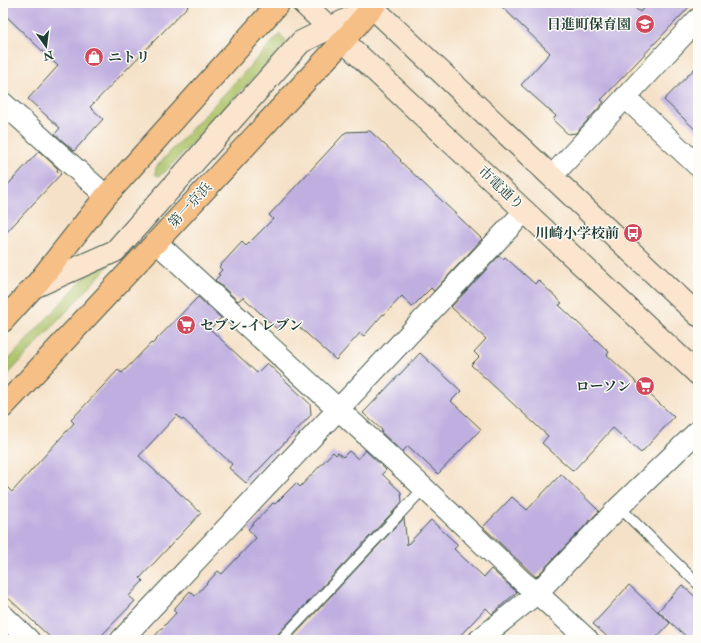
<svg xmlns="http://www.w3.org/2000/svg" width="701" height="643" viewBox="0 0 701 643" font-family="'IM FELL Double Pica','Noto Serif JP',serif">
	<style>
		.green { fill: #acc267; stroke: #66804e }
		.building { fill: #bfafe0 }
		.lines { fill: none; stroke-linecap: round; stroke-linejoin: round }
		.service-casing { stroke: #3f564a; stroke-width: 12 }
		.minor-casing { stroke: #3f564a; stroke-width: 23 }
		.secondary-casing { stroke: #3f564a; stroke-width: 24 }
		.trunk-casing { stroke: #3f564a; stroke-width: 24 }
		.service { stroke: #fff; stroke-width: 10 }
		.minor { stroke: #fff; stroke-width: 21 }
		.secondary { stroke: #fbe5cf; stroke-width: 22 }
		.trunk { stroke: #f5bf86; stroke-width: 22 }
		.labels { text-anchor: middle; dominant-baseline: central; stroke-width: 3; stroke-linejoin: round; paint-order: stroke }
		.poi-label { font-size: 14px; font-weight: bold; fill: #1f3d34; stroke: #fdfcf7; text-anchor: end }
		.street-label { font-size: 14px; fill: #1f3d34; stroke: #fdfcf7 }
	</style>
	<rect width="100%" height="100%" fill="#fdfcf7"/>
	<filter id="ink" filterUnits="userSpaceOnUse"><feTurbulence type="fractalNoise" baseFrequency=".025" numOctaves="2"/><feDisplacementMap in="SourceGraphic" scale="8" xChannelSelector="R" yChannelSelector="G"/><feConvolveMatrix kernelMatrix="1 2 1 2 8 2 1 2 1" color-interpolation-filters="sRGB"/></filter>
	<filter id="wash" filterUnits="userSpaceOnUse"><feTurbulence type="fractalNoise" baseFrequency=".012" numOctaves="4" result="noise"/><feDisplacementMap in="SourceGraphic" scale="16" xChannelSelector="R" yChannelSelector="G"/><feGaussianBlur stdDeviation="0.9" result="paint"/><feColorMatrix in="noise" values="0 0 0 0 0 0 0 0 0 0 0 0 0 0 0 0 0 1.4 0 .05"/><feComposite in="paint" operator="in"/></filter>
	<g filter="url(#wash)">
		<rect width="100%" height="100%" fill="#f5e1c7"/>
		<path class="green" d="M280 34 287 42 165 172 158 176 155 174 156 168 158 165Z
			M284 61 288 72 3 380V366Z"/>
		<g id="blocks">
			<path class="building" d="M3 3H191L90 107 103 119 74 151 55 134 60 128 28 99 58 66 3 13Z
				M498 3H629L640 12 648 3H693L601 100 604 102 576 133 568 134 553 120 556 116 521 85 550 53Z
				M698 65V132L664 100Z
				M370 131 401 160 400 161 482 239 434 291 431 288 412 307 402 296 384 315 383 314 364 336 360 333 336 360 288 317 277 329 243 297 238 301 215 280 220 275 218 274 222 270 219 267 242 242 246 246 273 219 269 215 346 132Z
				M39 151 58 169 57 171 61 174 3 236V190Z
				M499 256 503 259 505 257 535 284 538 280 562 303 559 305 609 352 607 355 674 417 641 453 613 428 573 471 542 443 548 436 471 365 479 357 474 352 486 339 451 307Z
				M198 297 221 318 210 329 257 373 267 363 310 404 311 415 246 483 229 468 232 464 183 419 182 420 177 415 139 456 201 513 140 578 143 581 129 596 135 601 97 640H53L3 593V483L12 492 74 423 71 420 118 370 122 373 151 343 152 344Z
				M420 353 461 391 451 401 481 429 438 474 408 446 402 452 381 432 382 430 363 413Z
				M365 450 386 470 382 474 401 492 402 502 276 636 275 640H151L176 613 173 610 190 591 195 596 218 571 222 574 256 538 248 529 273 503 275 504 296 483 300 487 333 452 336 455 338 453 343 457 349 451 358 459Z
				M561 474 599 511 536 577 483 527 512 497 527 510Z
				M404 518 407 545 431 520 458 545 454 549 484 577 491 569 517 592 492 614 486 608 456 640H290Z
				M629 585 670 623 654 640H611L593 624Z
				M682 585 698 599V640H690L658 611Z"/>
		</g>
	</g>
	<g filter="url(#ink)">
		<use href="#blocks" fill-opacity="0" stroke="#3f564a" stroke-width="1"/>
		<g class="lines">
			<defs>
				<path id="service" d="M619 507 698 584
					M281 640 424 488"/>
				<path id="minor" d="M625 97 698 166
					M3 103 106 196
					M552 176 698 19
					M156 242 424 488 523 582 537 593 588 640
					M3 615 29 640
					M121 640 525 211
					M479 640 537 593 619 507 698 431"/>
				<path id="secondary" d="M303 3 698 374
					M368 3 698 315
					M34 287 115 251 301 42 373 7"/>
				<path id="trunk" d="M3 321 39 281 106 196 279 3
					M3 407 343 41 376 3"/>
			</defs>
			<use href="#service" class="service-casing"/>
			<use href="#minor" class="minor-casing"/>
			<use href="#secondary" class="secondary-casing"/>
			<use href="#trunk" class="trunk-casing"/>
			<use href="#service" class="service"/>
			<use href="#minor" class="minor"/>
			<use href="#secondary" class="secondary"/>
			<use href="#trunk" class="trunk"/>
		</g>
	</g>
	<defs>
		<symbol id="school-disc" viewBox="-11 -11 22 22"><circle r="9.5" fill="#d1495b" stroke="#fdfcf7"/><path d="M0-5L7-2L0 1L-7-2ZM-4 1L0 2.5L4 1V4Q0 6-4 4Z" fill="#fff"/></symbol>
		<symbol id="shop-disc" viewBox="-11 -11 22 22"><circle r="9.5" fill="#d1495b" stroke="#fdfcf7"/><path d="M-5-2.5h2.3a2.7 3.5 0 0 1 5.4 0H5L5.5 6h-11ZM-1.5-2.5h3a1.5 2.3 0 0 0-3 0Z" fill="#fff"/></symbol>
		<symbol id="bus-disc" viewBox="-11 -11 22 22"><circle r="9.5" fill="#d1495b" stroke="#fdfcf7"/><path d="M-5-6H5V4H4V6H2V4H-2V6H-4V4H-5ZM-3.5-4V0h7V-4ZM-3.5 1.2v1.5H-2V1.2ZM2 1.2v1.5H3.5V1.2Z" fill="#fff"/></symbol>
		<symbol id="supermarket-disc" viewBox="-11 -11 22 22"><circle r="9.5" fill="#d1495b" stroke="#fdfcf7"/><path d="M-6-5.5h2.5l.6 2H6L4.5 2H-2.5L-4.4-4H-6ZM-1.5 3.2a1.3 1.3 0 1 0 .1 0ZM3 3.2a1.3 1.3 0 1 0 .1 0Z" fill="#fff"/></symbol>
	</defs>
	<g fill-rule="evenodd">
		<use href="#school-disc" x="634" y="13" width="22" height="22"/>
		<use href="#shop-disc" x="83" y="46" width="22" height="22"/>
		<use href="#bus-disc" x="622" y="222" width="22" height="22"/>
		<use href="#supermarket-disc" x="175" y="314" width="22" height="22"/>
		<use href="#supermarket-disc" x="634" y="375" width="22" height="22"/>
	</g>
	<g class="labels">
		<g class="poi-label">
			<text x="631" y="24">日進町保育園</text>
			<text x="108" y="57" text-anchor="start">ニトリ</text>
			<text x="619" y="233">川崎小学校前</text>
			<text x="200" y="325" text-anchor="start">セブン-イレブン</text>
			<text x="631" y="386">ローソン</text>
		</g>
		<g class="street-label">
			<text transform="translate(501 188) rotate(43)">市電通り</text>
			<text transform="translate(190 205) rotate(-47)">第一京浜</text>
		</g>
	</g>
	<rect width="701" height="643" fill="none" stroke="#fdfcf7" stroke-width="16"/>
	<g transform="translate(46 46) rotate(166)" stroke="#fdfcf7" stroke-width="3" paint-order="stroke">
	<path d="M0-3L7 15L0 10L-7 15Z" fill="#1f3d34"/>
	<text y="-6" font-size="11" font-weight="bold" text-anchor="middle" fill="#1f3d34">N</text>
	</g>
</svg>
